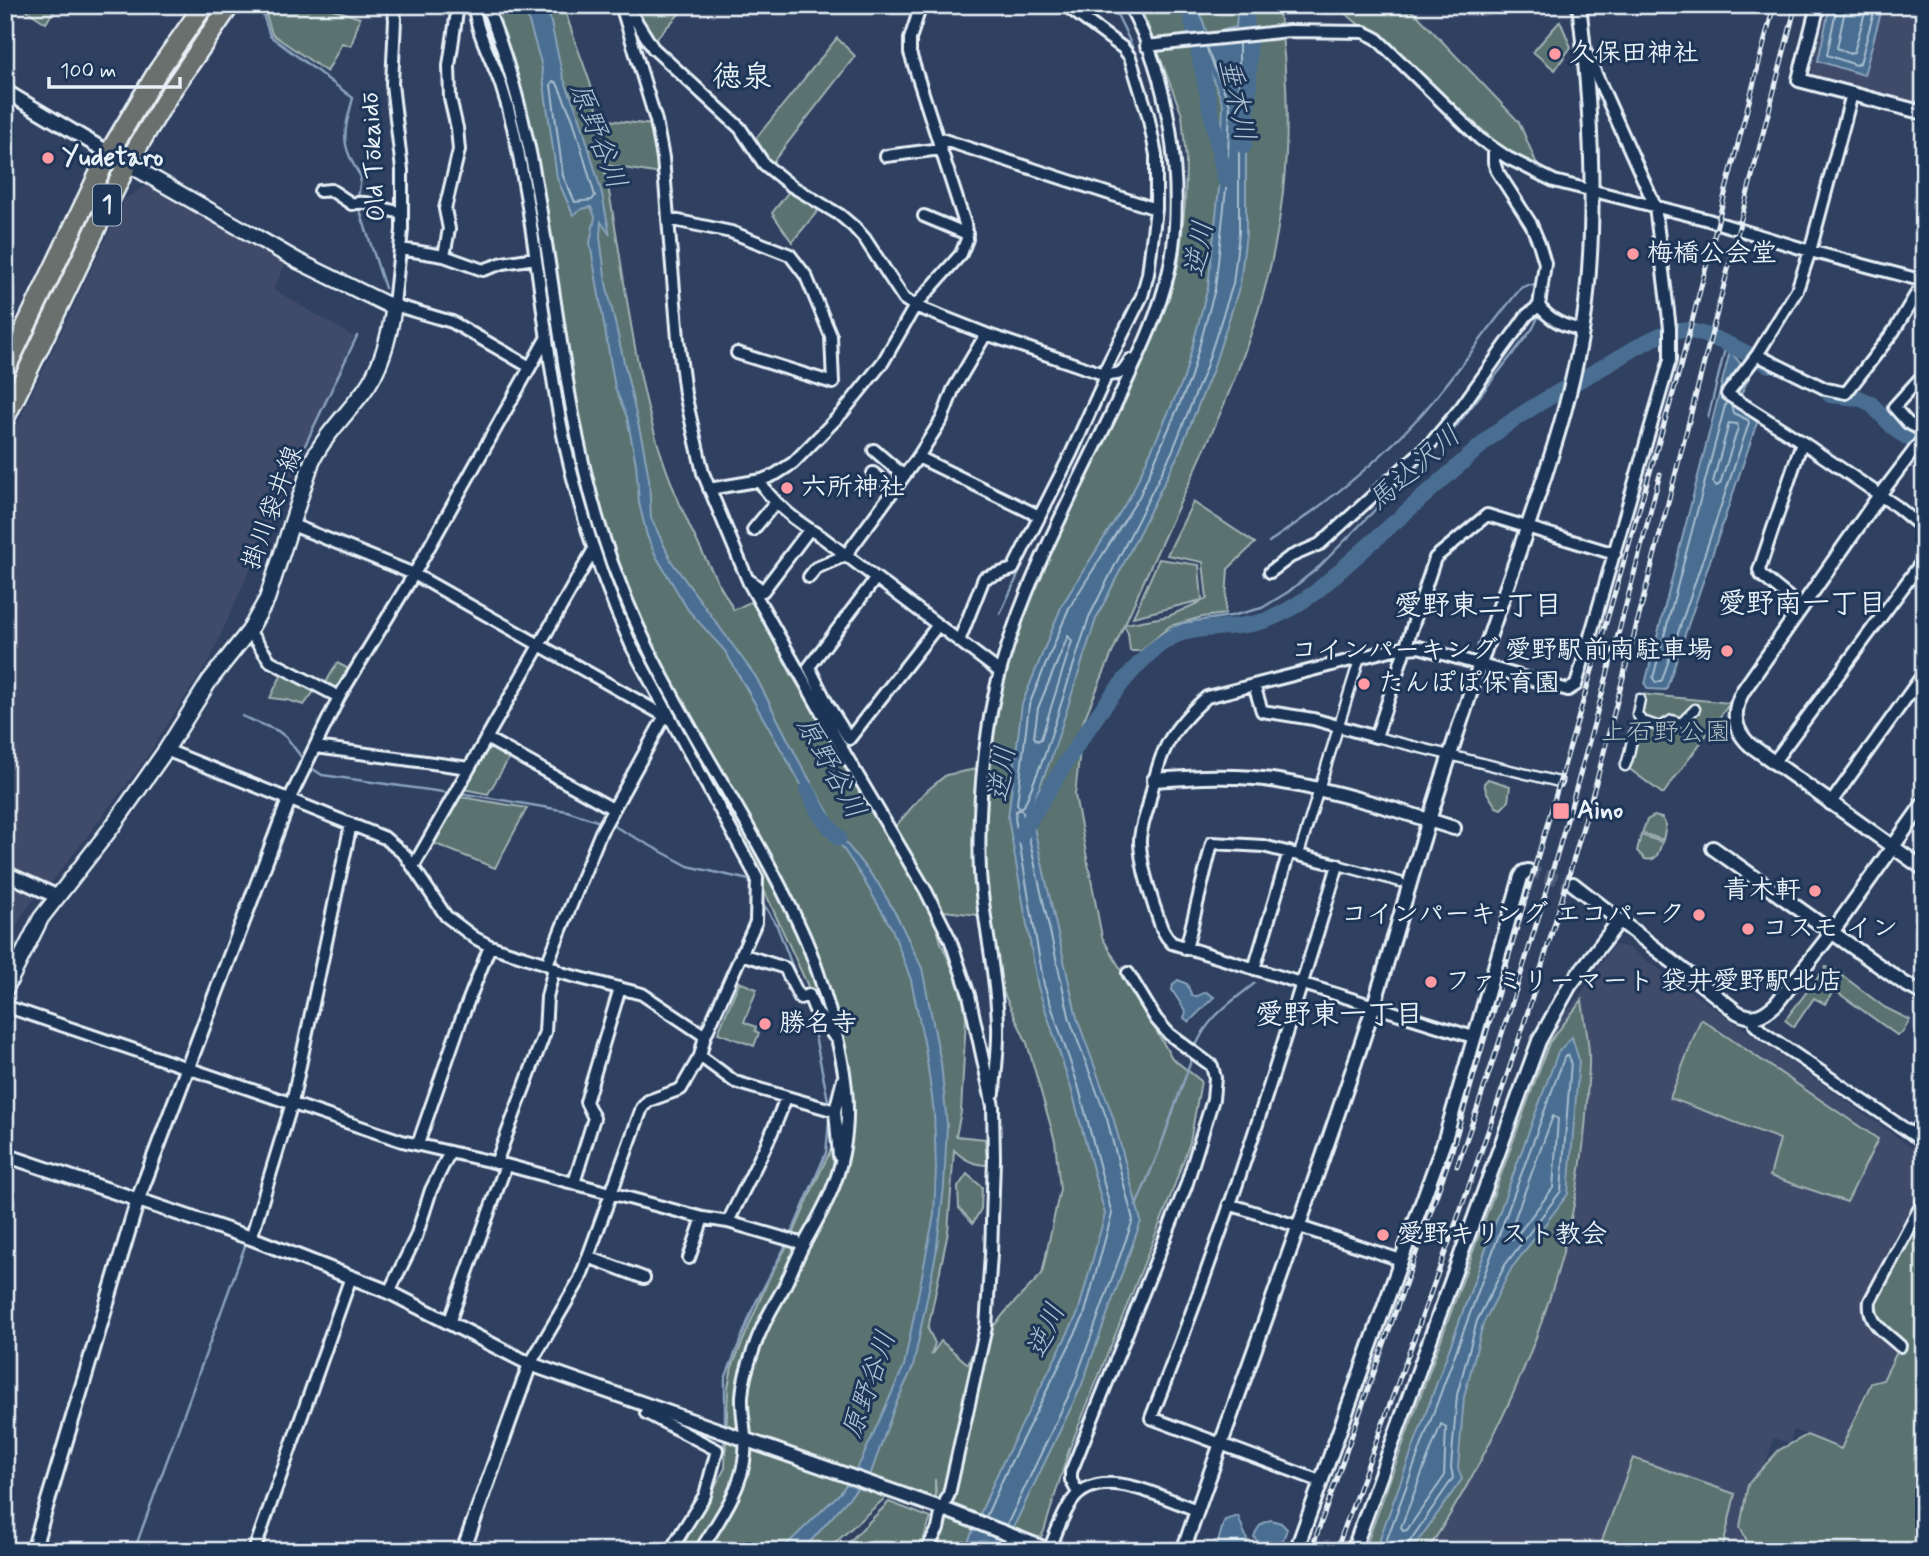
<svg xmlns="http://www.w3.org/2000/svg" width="1929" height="1556" viewBox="0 0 1929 1556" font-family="Mynerve,'Klee One',sans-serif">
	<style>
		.built { fill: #414b6b }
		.green { fill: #5a736f; stroke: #a1b2b4; stroke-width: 2 }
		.water { fill: #496e91; stroke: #89a2ba; stroke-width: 2 }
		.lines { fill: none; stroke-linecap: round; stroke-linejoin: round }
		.shore { stroke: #a8bdcf; stroke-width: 2 }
		.stream { stroke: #89a2ba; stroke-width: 2.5 }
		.river { stroke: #496e91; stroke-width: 16 }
		.tertiary-tunnel { stroke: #4c5b78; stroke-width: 12; stroke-dasharray: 12 6; stroke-linecap: butt }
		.pedestrian-casing { stroke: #e8f1f8; stroke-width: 13 }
		.minor-casing { stroke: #e8f1f8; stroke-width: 16 }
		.tertiary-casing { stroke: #e8f1f8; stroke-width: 18 }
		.secondary-casing { stroke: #e8f1f8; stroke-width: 19 }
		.trunk-casing { stroke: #e8f1f8; stroke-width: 23 }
		.pedestrian { stroke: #1d3557; stroke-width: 8 }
		.minor { stroke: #1d3557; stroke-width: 10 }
		.tertiary { stroke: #1d3557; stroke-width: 12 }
		.secondary { stroke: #1d3557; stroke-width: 14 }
		.trunk { stroke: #6a706d; stroke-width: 18 }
		.rail-casing { stroke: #e8f1f8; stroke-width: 5 }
		.rail { stroke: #1d3557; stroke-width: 2.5; stroke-dasharray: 8; stroke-linecap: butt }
		.poi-dot { fill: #ff9aa2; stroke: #1d3557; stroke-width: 2.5 }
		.labels { text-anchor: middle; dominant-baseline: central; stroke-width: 6; stroke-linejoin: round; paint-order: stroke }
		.shield { fill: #1d3557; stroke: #abb9c8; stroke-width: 2 }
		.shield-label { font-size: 24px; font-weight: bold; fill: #e8f1f8 }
		.poi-label { font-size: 26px; font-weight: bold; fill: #e8f1f8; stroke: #1d3557; text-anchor: start }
		.street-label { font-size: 26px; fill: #e8f1f8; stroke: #1d3557 }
		.park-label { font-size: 26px; fill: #afbfc1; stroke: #1d3557 }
		.water-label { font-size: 28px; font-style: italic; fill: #b0c3d4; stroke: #1d3557 }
		.neighbourhood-label { font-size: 28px; font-weight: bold; fill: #e8f1f8; stroke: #1d3557 }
		.quarter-label { font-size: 30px; font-weight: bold; fill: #e8f1f8; stroke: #1d3557 }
	</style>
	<rect width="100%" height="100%" fill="#304061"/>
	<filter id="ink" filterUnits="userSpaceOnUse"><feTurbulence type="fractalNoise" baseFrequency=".0143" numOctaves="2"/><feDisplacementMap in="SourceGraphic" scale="14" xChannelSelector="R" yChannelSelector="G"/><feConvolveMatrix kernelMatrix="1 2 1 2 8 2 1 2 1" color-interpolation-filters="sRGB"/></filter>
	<g filter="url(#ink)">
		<path class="built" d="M1828 5H1924V107L1811 75Z
			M149 184 287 261 273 289 354 337 210 659 142 764 49 886 5 868V450L125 199Z
			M5 880 37 895 21 917 5 953Z
			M1616 945 1629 948 1924 1156V1188L1866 1297 1864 1312 1869 1323 1898 1348 1882 1379 1869 1382 1841 1449 1794 1430 1789 1443 1774 1438 1760 1480 1759 1551H1360L1546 1039 1585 988 1611 949Z"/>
		<path class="green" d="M32 5H57L46 23 26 10Z
			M263 5H330L329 8 360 18 351 46 342 43 327 72 272 34Z
			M474 5H564C573 44 593 79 599 119L653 125 661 174 605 165V171C622 255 630 342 652 424 670 490 700 553 734 610L752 601 791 674 826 729 935 920 941 943 963 992 966 1017 961 1112 956 1136 985 1139 987 1165C973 1165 963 1159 954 1150L948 1232 928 1329 935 1343 931 1355 941 1341 968 1364 973 1351 1007 1310 1042 1274 1060 1189 1055 1141 1027 1043 993 970 985 850 991 746 1002 678 1042 560 1120 408 1168 301 1179 262 1185 204 1186 160 1182 115 1140 5H1278C1292 97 1290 190 1267 280 1236 400 1173 510 1125 624L1169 616 1207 599 1203 562 1167 555 1193 502 1255 543 1228 569 1225 614 1202 617 1170 626 1141 651H1130L1128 633 1124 625 1083 722 1075 795 1102 937 1172 1058 1201 1081 1190 1142 1167 1206 1069 1450 1044 1531 1034 1551H926L938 1529 935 1479V1502L886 1497 826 1551H680L725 1468 728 1387 732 1367 769 1278 792 1237 814 1185 848 1114 843 1063 754 868 651 683 601 560 564 430 522 161Z
			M633 5H672L680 13 654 41Z
			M1335 5H1403L1418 16 1519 122 1541 174 1497 143 1433 85Z
			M1560 21 1571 47 1555 70 1533 52Z
			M837 38 855 56 772 163 764 157 753 142Z
			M790 190 821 207 792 242 772 213Z
			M1159 559 1199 565 1202 600 1133 617Z
			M337 663 351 670 338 693 324 686Z
			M283 672 315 690 304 705 287 700 270 698Z
			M1640 694 1730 703 1663 794 1623 764Z
			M488 744 511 755 488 794 463 789Z
			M981 768 977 915 944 911 895 827 923 794 946 775Z
			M1488 779 1510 786 1508 802 1501 809 1496 807 1486 791 1484 783Z
			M461 797 527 808 495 868 428 841Z
			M1654 816 1662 818 1666 825 1663 840 1642 833 1647 820Z
			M1641 835 1662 842C1659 852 1657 862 1645 859L1637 851Z
			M1826 967 1835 970 1884 1007 1910 1020 1902 1033 1897 1035 1834 990 1825 1004 1814 998 1794 1027 1785 1020Z
			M739 982 757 989 744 1022 756 1027 755 1031 759 1033 754 1046 718 1033Z
			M1582 1000C1584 1017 1588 1035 1589 1053 1590 1068 1587 1085 1587 1100 1579 1260 1514 1418 1427 1551H1364L1549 1043Z
			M1701 1019 1878 1139 1847 1202 1770 1176 1780 1139 1670 1098Z
			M967 1174 982 1187 981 1209 973 1223 959 1208 958 1187Z
			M1924 1201V1551H1752L1740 1527 1748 1484 1779 1450 1807 1435 1841 1449 1871 1383 1883 1380 1900 1346 1874 1316 1875 1301Z
			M1633 1458 1735 1494 1722 1551H1598Z
			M889 1502 931 1518 919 1551H840Z"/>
		<path class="water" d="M524 5H547L563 77 580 118 602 194 610 235 601 222 600 237 606 283 643 445 649 479 651 518 672 562 756 677 799 761 845 842 878 883 898 918 922 968 941 1063 947 1125 944 1187 936 1254 913 1367 895 1406 871 1473 802 1551H780L841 1492 861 1461 904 1366 934 1215 936 1168 934 1112 925 1047 911 980 892 929 862 877 803 788 725 651 688 610 656 556 647 536 639 503 636 464 627 417 615 388 590 243 595 217 591 207 582 209 573 215 557 178 541 63Z
			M1183 5H1198L1207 34 1236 27 1238 5H1243L1246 20V233L1240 285 1212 372 1178 455 1096 619 1051 759 1030 810 1077 1018 1113 1117 1141 1221 1081 1387 1002 1551H964L999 1470 1078 1313 1105 1214 1071 1088 1038 987 1008 818 1022 704 1062 605 1132 493 1184 378 1208 287 1220 180 1223 104Z
			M1830 5H1883L1864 75 1818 61Z
			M1730 351 1746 370 1749 378 1741 394 1737 407 1759 417 1666 690 1648 689 1645 684Z
			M1178 980 1187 984 1192 996H1197L1206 992 1214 997 1189 1022 1184 1018 1186 1012 1172 990 1173 984Z
			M1572 1037 1579 1060 1568 1194 1511 1269 1483 1324 1464 1397 1458 1468 1462 1479 1411 1551H1380V1538L1558 1052Z
			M1238 1516 1248 1542 1244 1551H1214C1220 1543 1220 1529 1225 1520Z
			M1271 1520 1281 1523 1287 1529 1279 1551H1259L1262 1547 1254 1537C1257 1528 1261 1522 1271 1520Z"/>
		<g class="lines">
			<path class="shore" d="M1837 5 1827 55 1856 65 1860 63 1876 5
				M1846 5 1837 48 1850 54 1854 52 1867 5
				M1206 47 1230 105 1227 180 1215 289 1190 380 1139 497 1069 608 1029 705 1017 804 1020 808 1024 806 1044 757 1089 617 1172 452 1205 370 1233 284 1239 233V43
				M553 81 557 83 573 120 595 196 592 200 575 202 563 176 551 85Z
				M1726 402 1653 678 1656 683 1662 680 1749 423 1748 420 1733 413 1731 405
				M1729 423 1737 424 1738 428 1720 484 1716 486 1713 482Z
				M1068 636 1072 641 1041 739 1037 741 1034 737 1038 708Z
				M1553 1116 1558 1119 1553 1188 1515 1238 1511 1239 1509 1234Z
				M1441 1424 1446 1427 1444 1477 1407 1530 1403 1531 1401 1527Z
				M986 1517 1006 1472 1084 1316 1112 1214 1078 1085 1044 985 1015 818 1016 811 1020 809 1023 812 1070 1020 1107 1119 1133 1220 1074 1384 1007 1525
				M1387 1551V1539L1564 1058 1568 1055 1571 1062 1561 1191 1505 1265 1477 1321 1457 1395 1451 1467 1453 1478 1408 1544 1406 1551"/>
			<path class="stream" d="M260 5 270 36 353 98C343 135 340 145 361 177L358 198
				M1112 5C1130 38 1144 73 1152 110
				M359 208 385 288
				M1154 269 1161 210
				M1708 418 1726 345 1717 339
				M298 460 357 336
				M1269 542C1323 506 1374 466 1418 418 1455 377 1486 330 1521 288L1528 285 1538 286
				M1000 614 1044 519
				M1124 680 1148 649 1169 630 1183 623 1231 616 1262 608 1288 592 1320 566 1454 429 1533 328 1540 313
				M242 716 278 731 287 738 305 762
				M310 767 322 775 450 793
				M460 793 567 811 603 823
				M610 824 688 866 749 880 752 885
				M761 900 777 926 800 986
				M810 1012 829 1105
				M1195 1049C1205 1019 1231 1002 1255 983
				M1136 1206 1159 1151 1193 1055
				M790 1237 826 1153 830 1111
				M725 1429V1379L754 1306 787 1243
				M134 1551 245 1246
				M678 1551C701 1513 722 1482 725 1436"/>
			<path class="river" d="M1189 5 1225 180
				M1244 146 1249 90V40L1244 5
				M1830 395 1859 398 1870 403 1896 430 1913 441
				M807 790 820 815 839 838
				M1021 835C1052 786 1129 648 1182 633 1206 626 1232 629 1256 623 1279 618 1298 604 1317 591L1493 435C1530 406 1571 385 1612 362 1629 352 1660 331 1680 330 1703 329 1748 354 1769 365"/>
			<path class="tertiary-tunnel" d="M1528 871 1573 884"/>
			<defs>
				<path id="pedestrian" d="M1640 699 1637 714 1643 723
					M1376 737 1559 782
					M1625 766C1633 751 1628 729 1646 722L1660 727 1672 720 1681 723 1695 709
					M1299 854 1360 657
					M1338 865 1400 882"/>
				<path id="minor" d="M393 5 395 19 392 84 402 170V230L394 305 452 322 530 367
					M474 5C476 33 492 59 501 85 511 115 518 147 523 178 539 262 545 347 562 430 577 504 601 579 632 647L757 878 756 922 705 1036 700 1056 681 1089 648 1101 642 1108 580 1279 530 1364
					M486 5C556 172 547 358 601 530 615 575 633 618 654 660 700 751 759 836 801 929 815 959 824 991 833 1023 845 1066 852 1109 843 1153 837 1187 820 1215 804 1244 795 1261 789 1280 779 1296 769 1313 760 1330 754 1348 748 1364 743 1380 742 1396 741 1415 747 1435 745 1454 742 1490 718 1521 700 1551
					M621 5 656 121 663 158 678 339 685 394 703 473 749 583 845 754 926 891 950 939 969 995 993 1106 994 1158 991 1254 986 1327 949 1494 942 1509 938 1529 926 1551
					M626 5 653 48 740 128 764 164 790 185 840 215 854 227 865 239 904 299 915 306 986 334 1103 374C1119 376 1122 374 1130 360
					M1146 46 1289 31 1364 32 1376 38 1480 139 1508 158 1554 181 1705 219 1810 251 1924 281
					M938 138 1156 209
					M1494 149V162L1497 171 1531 224 1539 243 1545 263 1539 306C1551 321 1564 326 1582 330
					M886 156 941 149
					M320 191 331 190 352 204C374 199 382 212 402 212
					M924 216 967 234
					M669 219 731 232 790 255 806 276 831 336 833 383 737 353
					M401 249 444 256 483 270 503 263 535 258
					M444 256 449 229 445 209 459 150 457 128 450 98 449 66 458 5
					M1757 355 1826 389 1846 393 1894 331 1924 281
					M1924 374 1894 407 1908 423 1924 431
					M1802 442 1727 394 1757 355 1797 290 1810 251 1852 94
					M874 450 904 476
					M918 457 1039 516
					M873 473 894 490
					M759 481C774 504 798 523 822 537L1000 672
					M709 489 762 480 776 474 793 463 842 413 883 362 915 306 961 254 967 239 965 224 910 53V39L921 5
					M1880 495 1924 437
					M290 524 414 574 665 716
					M753 530 776 502
					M1270 572 1290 557 1320 544 1432 442 1462 406 1527 315 1539 306
					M809 577 816 568 846 555 918 457 942 419 953 390 986 334
					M876 578 809 667 828 705 849 739 938 625
					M749 580 763 591 809 530
					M1802 608 1761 575 1759 570 1802 442 1896 506 1924 529
					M249 631 270 661 339 697
					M959 641 984 578 1013 569 1071 454 1104 381 1103 374 1142 296 1148 274 1156 209V155L1148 115 1130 57 1123 48 1065 5
					M1254 685 1262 711 1313 719 1376 737 1435 558 1487 515 1615 554
					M486 738 613 809
					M316 747 469 768
					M166 750 385 838 405 855 446 916 475 938 490 946 547 964 561 973 642 994 705 1036
					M1773 763 1924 559
					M289 800 339 697 414 574 547 337
					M1830 804 1924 673
					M413 867 594 549
					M1186 949 1212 843 1263 846 1338 865C1282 1051 1223 1238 1151 1418L1317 1480 1321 1483
					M741 954 785 968 800 998 809 995 814 1008 834 1036
					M547 964 601 832 667 712
					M1254 969 1289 852
					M5 1006 402 1141 506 1165 703 1218 728 1222 797 1242
					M1754 1018 1755 1025 1764 1033 1924 1142
					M1473 1037 1172 943C1160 931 1160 921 1154 906 1148 886 1141 865 1140 843 1139 832 1145 818 1148 807 1160 754 1165 734 1207 697L1394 649 1419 647 1568 690 1576 685 1670 360V328L1655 206 1587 54
					M700 1056 735 1082 835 1111
					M994 1093C995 1071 999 1047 998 1025 997 974 983 923 980 872 978 825 981 777 988 730 1004 616 1065 511 1114 408 1135 363 1158 319 1169 270 1179 224 1177 176 1170 129 1163 86 1150 43 1129 5
					M1913 1135 1924 1121
					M418 1144 462 1017 490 946
					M839 1156 835 1111 843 1079
					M496 1163 545 1032 547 997 554 968
					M574 1183 594 1118 586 1102 620 988
					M1229 1204 1401 1260
					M728 1222C748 1180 771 1140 786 1097
					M251 1238 292 1103 351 824
					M588 1257 644 1278
					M689 1258 703 1218
					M389 1292 416 1237 431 1190 450 1152
					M449 1323 506 1165
					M1900 1346C1885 1332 1867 1323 1870 1301L1924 1200
					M648 1406 646 1413 717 1450 705 1495 670 1551
					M1078 1493 1071 1480V1472L1186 1186 1213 1099 1215 1078 1212 1066 1169 1034 1156 1019 1128 973
					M1049 1550C1056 1534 1062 1515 1072 1501 1100 1463 1162 1498 1197 1510
					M254 1551 351 1277"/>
				<path id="tertiary" d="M1818 5 1799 80 1924 113
					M5 91 109 153
					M1880 495 1743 691C1732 711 1733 729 1750 745L1924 869
					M1154 780C1195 777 1236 774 1278 781 1337 791 1397 810 1454 828
					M1713 848 1905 984 1924 994
					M5 873 56 896
					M1573 884 1737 1012C1753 1021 1763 1016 1776 1004L1833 931 1924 803
					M5 1155 251 1238 389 1292 530 1364 946 1510 1051 1551
					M33 1551 138 1199 289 800
					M463 1551 530 1364
					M1183 1551C1246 1370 1314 1191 1373 1008 1393 944 1410 879 1431 814 1457 732 1484 650 1513 569 1543 482 1575 395 1586 304 1597 205 1591 104 1579 5
					M1296 1551 1445 1139 1521 877 1524 872 1528 871
					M1353 1551 1539 1041 1570 985 1619 921"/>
				<path id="secondary" d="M5 990 41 918 112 827 166 750 210 680 249 631 267 599 312 461C325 435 346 415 364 391 382 367 390 334 394 305L386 304 298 261 109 153"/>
				<path id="trunk" d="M5 370 109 153 158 71 204 5
					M5 418 127 164 171 91 230 5"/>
			</defs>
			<use href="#pedestrian" class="pedestrian-casing"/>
			<use href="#minor" class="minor-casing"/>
			<use href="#tertiary" class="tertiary-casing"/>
			<use href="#secondary" class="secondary-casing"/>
			<use href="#trunk" class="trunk-casing"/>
			<use href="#pedestrian" class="pedestrian"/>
			<use href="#minor" class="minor"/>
			<use href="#tertiary" class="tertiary"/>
			<use href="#secondary" class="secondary"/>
			<use href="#trunk" class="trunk"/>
			<defs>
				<path id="rail" d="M1457 1166C1538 939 1600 707 1660 474
					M1311 1551 1450 1157 1676 383 1774 5
					M1336 1551C1399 1379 1464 1207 1521 1033 1548 949 1572 864 1597 779L1796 5"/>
			</defs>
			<use href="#rail" class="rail-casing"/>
			<use href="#rail" class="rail"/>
		</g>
	</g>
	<g class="poi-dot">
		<circle cx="1555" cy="54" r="7"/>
		<circle cx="48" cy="158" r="7"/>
		<circle cx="1633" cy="254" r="7"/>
		<circle cx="787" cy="488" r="7"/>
		<circle cx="1727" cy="651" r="7"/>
		<circle cx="1364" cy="684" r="7"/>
		<rect x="1552" y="802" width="18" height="18" rx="3.5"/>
		<circle cx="1815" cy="891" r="7"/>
		<circle cx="1699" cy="915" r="7"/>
		<circle cx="1748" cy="929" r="7"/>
		<circle cx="1431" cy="982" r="7"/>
		<circle cx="765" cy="1024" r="7"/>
		<circle cx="1383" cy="1235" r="7"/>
	</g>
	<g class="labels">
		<rect class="shield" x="93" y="184.5" width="28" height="41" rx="5"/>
		<g class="shield-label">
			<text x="107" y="205">1</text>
		</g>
		<g class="poi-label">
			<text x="1569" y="54">久保田神社</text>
			<text x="62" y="158">Yudetaro</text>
			<text x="1647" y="254">梅橋公会堂</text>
			<text x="801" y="488">六所神社</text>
			<text x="1713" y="651" text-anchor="end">コインパーキング 愛野駅前南駐車場</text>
			<text x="1378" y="684">たんぽぽ保育園</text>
			<text x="1577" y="811">Aino</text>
			<text x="1801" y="891" text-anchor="end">青木軒</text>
			<text x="1685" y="915" text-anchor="end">コインパーキング エコパーク</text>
			<text x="1762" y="929">コスモ イン</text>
			<text x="1445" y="982">ファミリーマート 袋井愛野駅北店</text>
			<text x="779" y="1024">勝名寺</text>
			<text x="1397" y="1235">愛野キリスト教会</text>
		</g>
		<g class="street-label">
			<text transform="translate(374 157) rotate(-93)">Old Tōkaidō</text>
			<text transform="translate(273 508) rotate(-70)">掛川袋井線</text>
		</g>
		<g class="park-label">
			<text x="1666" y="733">上石野公園</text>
		</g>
		<g class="water-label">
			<text transform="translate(1236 100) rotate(78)">垂木川</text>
			<text transform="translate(597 136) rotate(69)">原野谷川</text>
			<text transform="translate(1200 249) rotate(-80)">逆川</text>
			<text transform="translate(1415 469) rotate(-41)">馬込沢川</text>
			<text transform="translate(830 768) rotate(61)">原野谷川</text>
			<text transform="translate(1003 774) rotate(-82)">逆川</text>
			<text transform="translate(1047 1331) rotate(-66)">逆川</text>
			<text transform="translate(870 1385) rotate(-71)">原野谷川</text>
		</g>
		<g class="neighbourhood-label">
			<text x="1802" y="604">愛野南一丁目</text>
			<text x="1478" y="606">愛野東二丁目</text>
			<text x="1339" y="1015">愛野東一丁目</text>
		</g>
		<g class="quarter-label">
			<text x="742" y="77">徳泉</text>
		</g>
	</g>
	<rect width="1929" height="1556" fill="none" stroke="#1d3557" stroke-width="28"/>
	<rect x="14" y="14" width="1901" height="1528" fill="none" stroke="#e8f1f8" stroke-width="2.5" filter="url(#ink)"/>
	<path d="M49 77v10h131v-10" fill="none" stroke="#e8f1f8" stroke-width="3.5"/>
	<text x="60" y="77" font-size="21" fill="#e8f1f8" stroke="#1d3557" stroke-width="5" paint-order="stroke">100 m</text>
</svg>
